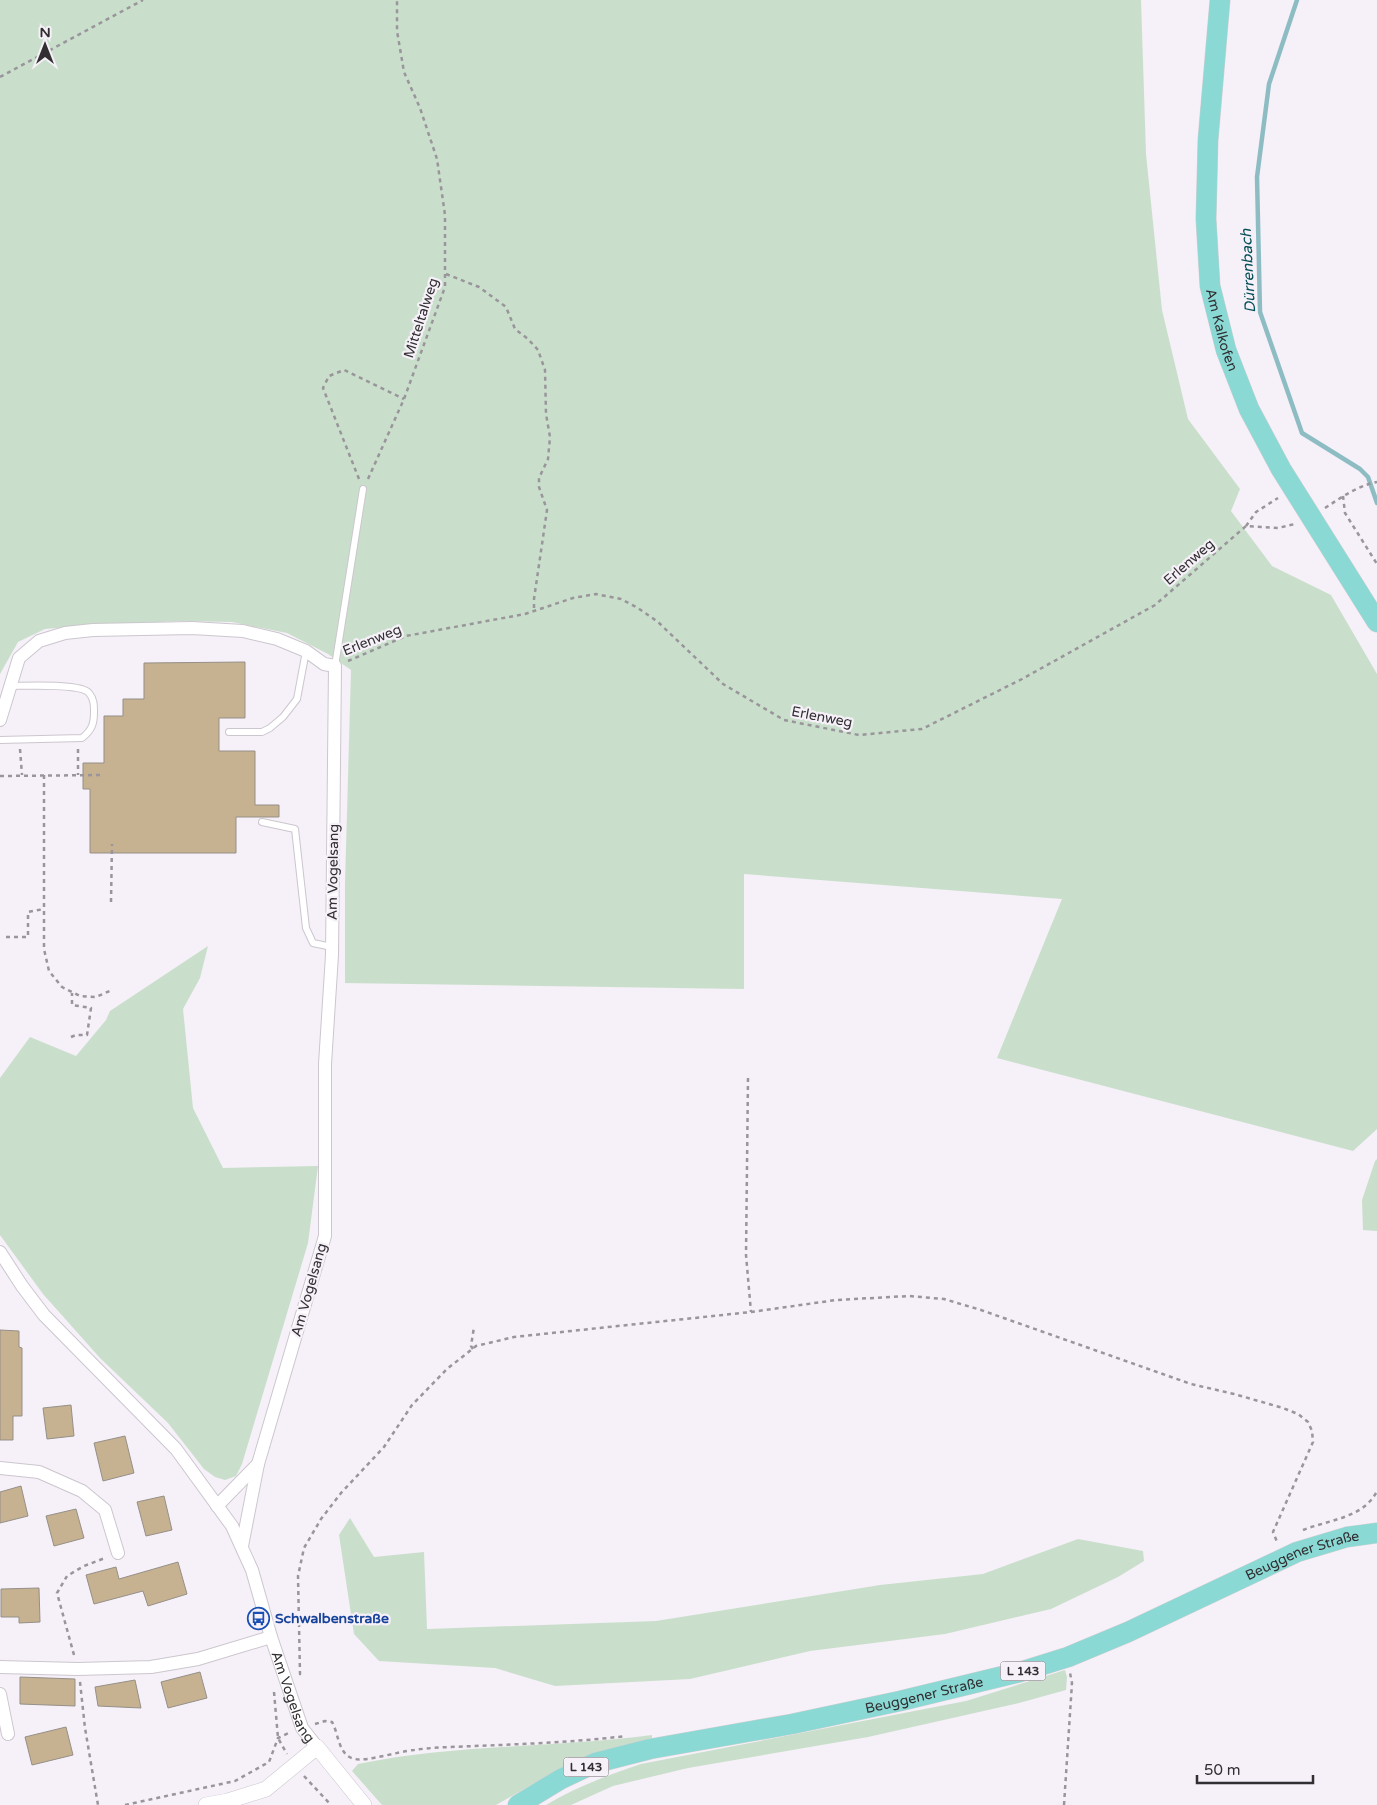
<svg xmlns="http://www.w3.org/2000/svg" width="1377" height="1805" viewBox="0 0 1377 1805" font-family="'Varela Round',sans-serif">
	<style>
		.green { fill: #c9dfcb }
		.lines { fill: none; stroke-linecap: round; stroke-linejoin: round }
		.stream { stroke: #8dbdc3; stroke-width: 4.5 }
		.building { fill: #c6b190; stroke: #959089 }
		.service-casing { stroke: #ccc6ce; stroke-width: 8 }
		.minor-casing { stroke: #ccc6ce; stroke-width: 14 }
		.tertiary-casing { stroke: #ccc6ce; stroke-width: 16 }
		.primary-casing { stroke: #d2d1d2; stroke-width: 21 }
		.path { stroke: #99959b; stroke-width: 2.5; stroke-dasharray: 4 4; stroke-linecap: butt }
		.service { stroke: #fff; stroke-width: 6 }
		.minor { stroke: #fff; stroke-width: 12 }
		.tertiary { stroke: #fff; stroke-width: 15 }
		.primary { stroke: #8ad9d4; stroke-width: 20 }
		.labels { text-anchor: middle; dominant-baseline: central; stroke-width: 4.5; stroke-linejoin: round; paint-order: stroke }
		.shield { fill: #f6f0f8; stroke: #6c696d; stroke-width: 1 }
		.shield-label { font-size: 12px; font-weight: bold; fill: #312f32 }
		.street-label { font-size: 14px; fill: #312f32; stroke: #f6f0f8 }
		.transit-label { font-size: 14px; font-weight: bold; fill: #164399; stroke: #f6f0f8; text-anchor: start }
		.water-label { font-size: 15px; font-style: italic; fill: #044f56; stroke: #f6f0f8 }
	</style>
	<rect width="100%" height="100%" fill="#f6f0f8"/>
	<path class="green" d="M0 0H1141L1146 154 1162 310 1188 419 1240 489 1231 511 1272 566 1331 595 1377 674V1129L1353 1151 997 1058 1062 899 744 874V989L345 983V884L351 670 328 654 287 633 232 622 179 621 91 625 45 629 18 642 0 674Z
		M208 946 200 978 183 1009 193 1108 223 1168 318 1166 308 1243 242 1464 236 1476 225 1480 215 1477 204 1469 168 1423 100 1358 43 1294 0 1235V1078L30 1037 76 1056 106 1020 110 1011Z
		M1377 1159V1231L1363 1230 1362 1200 1375 1161Z
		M350 1518 374 1557 424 1552 427 1629 656 1621 880 1585 983 1574 1078 1539 1143 1551 1144 1561 1118 1577 1051 1609 945 1634 810 1651 690 1679 555 1686 495 1668 379 1661 354 1634 339 1535Z
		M1065 1670 1067 1677 1066 1690 1019 1703 868 1737 688 1768 613 1786 571 1805H546C576 1787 608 1775 641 1764L966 1701Z
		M652 1735V1740L551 1774 496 1805H382L352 1771 358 1764C454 1744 554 1748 652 1735Z"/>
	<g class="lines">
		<path class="stream" d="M1297 0 1269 84 1257 177 1260 312 1302 433 1360 469 1368 477 1377 503"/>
	</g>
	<path class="building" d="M245 662V718H219V751H255V805H279V817H236V853H90V789H83V763H104V716H123V699H144V663Z
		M0 1330 19 1331V1347L22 1348V1416H13V1440H0Z
		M71 1405 74 1436 47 1439 43 1408Z
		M125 1436 134 1473 103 1481 94 1443Z
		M21 1486 28 1516 0 1523V1492Z
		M164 1496 172 1530 146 1536 137 1502Z
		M76 1509 84 1538 54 1546 46 1516Z
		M178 1562 187 1594 148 1606 143 1591 94 1604 86 1575 116 1567 119 1579Z
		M39 1588 40 1622 19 1623V1617H1V1589Z
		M200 1672 207 1698 168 1708 161 1682Z
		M20 1677 75 1679V1706L20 1704Z
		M135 1680 141 1708 98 1706 95 1687Z
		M66 1727 73 1755 32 1765 25 1737Z"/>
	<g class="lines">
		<defs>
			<path id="service" d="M335 666 363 489
				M229 732H262L270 728 283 717 297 699 306 651
				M0 740 82 738C92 730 94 724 94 712 94 705 94 699 89 693 81 683 25 686 10 686
				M262 822 295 829 306 928 313 943 332 947"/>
			<g id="minor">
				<path d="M0 720 19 658 39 641 65 633 93 630 192 628 243 631 277 639 306 651 324 664 335 666 332 955 325 1064V1236L258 1464 242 1546"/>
				<path id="s1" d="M0 1252 22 1286 44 1315 176 1449 232 1526 252 1570 271 1637 302 1728 317 1747"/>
				<path d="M0 1468 39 1472 82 1491 105 1510 118 1553"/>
				<path d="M217 1506 258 1464"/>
				<path d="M0 1667 78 1669 151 1667 198 1659 271 1637"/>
				<path d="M0 1694 8 1734"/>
			</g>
			<path id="tertiary" d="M206 1805 228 1801 266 1789 317 1747 364 1805"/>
			<g id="primary">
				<path id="s2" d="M1220 0 1208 140 1206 219 1210 286 1226 350 1249 409 1281 469 1377 622"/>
				<path id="s3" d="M518 1805 561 1779 595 1763 650 1749 792 1724 900 1701 1020 1672 1068 1657 1128 1632 1297 1552 1347 1537 1377 1533"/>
			</g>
		</defs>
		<use href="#service" class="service-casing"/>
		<use href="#minor" class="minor-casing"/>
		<use href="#tertiary" class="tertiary-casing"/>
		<use href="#primary" class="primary-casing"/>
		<path class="path" d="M0 77 143 0
			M446 274 479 287 506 307 515 329 528 339 538 350 545 370 546 414 550 437 548 459 539 478V487L547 510 534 599V611
			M359 479 323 388 329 376 344 370 404 399
			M368 479 404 399 445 287V215L437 159 420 108 404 72 397 31V0
			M1343 496 1345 513 1377 564
			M1325 508C1342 497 1357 486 1377 482
			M1246 526 1256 512 1278 498
			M348 661 406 636 525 614 573 598 596 594 621 599 638 608 658 622 723 684 784 720 859 735 922 729 1022 679 1155 605 1246 526 1278 528 1295 524
			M20 749 22 775
			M78 749V775
			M44 775V949L49 971 62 987 80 996 96 997 112 990
			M0 776 104 775
			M111 902 112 844
			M6 937H28V912L44 909
			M71 1037 76 1035H87L91 1008 72 1005V993
			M748 1078 746 1255 751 1312
			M473 1349 471 1346 474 1327
			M1303 1530C1328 1520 1364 1518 1377 1491
			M74 1655 57 1593 67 1576 84 1566 105 1558
			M299 1674H300L298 1576 304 1548 321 1519 341 1493 384 1447 412 1405 447 1369 476 1346 514 1337 751 1312 836 1300 909 1296 944 1299 981 1310 1191 1384 1234 1394 1283 1408 1298 1414 1308 1422 1312 1431 1313 1442 1273 1532 1278 1544
			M80 1682 85 1728 98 1805
			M274 1692 278 1738 287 1754
			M315 1724 325 1721 332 1722C339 1734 338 1756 355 1759 366 1762 400 1751 414 1750 434 1747 455 1747 475 1746 525 1744 576 1742 626 1736
			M304 1776 331 1805
			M125 1805 235 1781 269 1762 278 1738 291 1732
			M1064 1805 1072 1683 1070 1673"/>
		<use href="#service" class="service"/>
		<use href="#minor" class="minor"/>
		<use href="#tertiary" class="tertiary"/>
		<use href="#primary" class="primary"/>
	</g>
	<defs>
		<symbol id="bus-ring" viewBox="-11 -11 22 22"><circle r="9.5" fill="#f6f0f8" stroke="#1a4fb4" stroke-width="1.5"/><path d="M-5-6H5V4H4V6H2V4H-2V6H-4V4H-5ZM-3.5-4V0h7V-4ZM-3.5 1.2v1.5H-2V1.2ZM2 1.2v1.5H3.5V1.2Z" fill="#1a4fb4"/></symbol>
	</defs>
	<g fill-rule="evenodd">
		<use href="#bus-ring" x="246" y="1606" width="25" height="25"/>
	</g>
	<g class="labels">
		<g class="shield">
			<rect x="1000.5" y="1661.5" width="45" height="19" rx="4"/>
			<rect x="563.5" y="1757.5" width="45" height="19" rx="4"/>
		</g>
		<g class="shield-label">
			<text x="1023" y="1671">L 143</text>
			<text x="586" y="1767">L 143</text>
		</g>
		<g class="street-label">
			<text transform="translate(421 318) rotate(-72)">Mitteltalweg</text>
			<text stroke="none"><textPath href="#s2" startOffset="332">Am Kalkofen</textPath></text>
			<text transform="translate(1189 562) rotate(-41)">Erlenweg</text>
			<text transform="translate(372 640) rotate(-22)">Erlenweg</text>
			<text transform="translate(822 717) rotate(11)">Erlenweg</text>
			<text transform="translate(333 872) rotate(-89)">Am Vogelsang</text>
			<text transform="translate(309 1290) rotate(-74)">Am Vogelsang</text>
			<text stroke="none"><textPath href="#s3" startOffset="829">Beuggener Straße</textPath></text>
			<text stroke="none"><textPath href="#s3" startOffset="424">Beuggener Straße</textPath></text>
			<text stroke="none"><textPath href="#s1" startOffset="542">Am Vogelsang</textPath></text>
		</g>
		<g class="transit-label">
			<text x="275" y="1618">Schwalbenstraße</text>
		</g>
		<g class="water-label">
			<text transform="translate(1248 271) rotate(-93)">Dürrenbach</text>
		</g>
	</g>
	<g transform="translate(45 45)" stroke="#f6f0f8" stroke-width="4" paint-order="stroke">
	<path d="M0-4L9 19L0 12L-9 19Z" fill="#312f32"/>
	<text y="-8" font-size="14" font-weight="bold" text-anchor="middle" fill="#312f32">N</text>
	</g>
	<path d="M1197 1775v8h116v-8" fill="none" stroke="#312f32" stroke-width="2.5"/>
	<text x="1204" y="1775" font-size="15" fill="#312f32" stroke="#f6f0f8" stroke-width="4" paint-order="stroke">50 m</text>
</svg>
